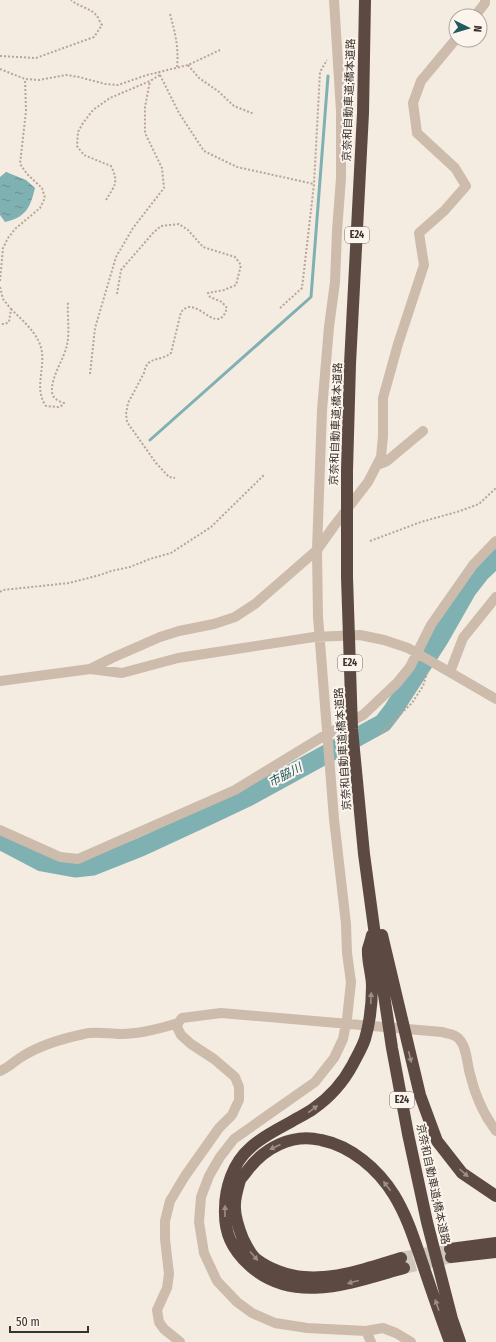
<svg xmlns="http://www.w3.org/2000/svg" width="496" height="1342" viewBox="0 0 496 1342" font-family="'Fira Sans Condensed','Noto Sans JP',sans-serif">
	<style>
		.water { fill: url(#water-ripples) }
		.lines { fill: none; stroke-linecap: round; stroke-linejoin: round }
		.stream { stroke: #7fb0b2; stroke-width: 3 }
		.river { stroke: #7fb0b2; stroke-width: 19 }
		.highway-tunnel { stroke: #cfc6bd; stroke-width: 12; stroke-dasharray: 12 6; stroke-linecap: butt }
		.path { stroke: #b9a596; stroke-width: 2; stroke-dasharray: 2 2; stroke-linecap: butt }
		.minor { stroke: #cdbbac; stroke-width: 10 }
		.highway { stroke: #5c4a42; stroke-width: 12 }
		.oneway { fill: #9c8e87 }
		.labels { text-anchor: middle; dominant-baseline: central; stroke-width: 4; stroke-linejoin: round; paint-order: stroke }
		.shield { fill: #fbf5ee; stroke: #756b66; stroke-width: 1 }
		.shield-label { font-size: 10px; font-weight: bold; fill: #3b302b }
		.street-label { font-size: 11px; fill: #3b302b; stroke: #fbf5ee }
		.water-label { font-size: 12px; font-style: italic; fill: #1f5a5e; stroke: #fbf5ee }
	</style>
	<defs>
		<pattern id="water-ripples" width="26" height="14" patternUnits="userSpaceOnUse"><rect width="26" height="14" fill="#7fb0b2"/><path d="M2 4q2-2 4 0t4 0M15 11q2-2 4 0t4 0" fill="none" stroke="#699091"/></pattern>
	</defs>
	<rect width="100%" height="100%" fill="#f4ebe1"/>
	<path class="water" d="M6 172 26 180 35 188C30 208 26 217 5 222L0 215V177Z"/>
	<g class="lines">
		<path class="stream" d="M150 440 311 297 328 76"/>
		<path class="river" d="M0 840 42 862 75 868 93 866 141 847 208 816 248 797 383 723 393 710 439 639 467 590 481 572 496 558"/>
		<path class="highway-tunnel" d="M401 1258 450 1249
			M404 1268 451 1257"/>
		<path class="path" d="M170 14C175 32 179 48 177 67
			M0 56 36 58 94 37 102 25C100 23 99 19 97 16 91 8 79 7 71 0
			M188 65 199 78 218 91 234 106 254 114
			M0 69 25 79 39 80 66 75 79 77 105 84 118 85 147 75 188 65 220 50
			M160 75 179 113 204 151 237 167 314 184
			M106 200C115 185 119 183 111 166L84 155 80 150 77 146 78 132 83 123 93 110 110 98 150 81 160 75 159 72
			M0 281 3 248 8 238 15 229 40 208 45 198 42 188 27 174 20 164 26 111 25 79
			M0 287 3 299 11 309 9 322 5 324H0
			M117 294 121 270 153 233 161 226 179 224 188 230 203 247 235 257 241 265 236 285 224 290 208 293 210 297 222 302 227 308C219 334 203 306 189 307 186 307 183 310 181 312L171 353C161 362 147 355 144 373L128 403 126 414 127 422 156 463 169 477 175 478
			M280 308 302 288 314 184 320 72 327 60
			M11 309C21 319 33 329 39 342 49 363 32 387 46 406L58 407 63 405 64 403C58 401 52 398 52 391 51 377 64 359 67 345 70 331 67 316 68 302
			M90 374 95 328 116 257 133 228 164 188 162 168 145 133V107L150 81
			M370 541 421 522 460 511 479 504 496 488
			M0 592 3 590 69 583 100 575 111 571 130 567 150 559 171 553 211 527 265 474
			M381 733 412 703 423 686 428 670"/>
		<path class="minor" d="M334 0 341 111V178L337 231 335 282 329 327 322 410 317 550 318 617 334 819 346 924 347 953 351 982 347 1019 343 1039 334 1058 315 1082 234 1139 220 1157 209 1176 201 1197 199 1222 204 1253 217 1281 237 1302 252 1313 275 1323 307 1328 366 1331 383 1328 396 1333 411 1342
			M475 16 485 3V0
			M377 465 387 461 423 431
			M90 669 112 658 160 637 179 631 214 624 235 617 255 604 317 550 334 526 368 482 381 457 383 436V398L398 344 424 265 419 233 444 211 466 186 455 168 417 133 413 103 421 81 456 39
			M450 672 463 638 496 597
			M0 681 90 669 122 673 178 658 314 637 360 635 384 640 408 648 496 699
			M0 830 60 857 78 859 235 790 322 737 363 715 397 683 410 667 431 625 473 565 496 541
			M0 1071C10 1067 14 1061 23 1056 39 1046 65 1038 84 1034 95 1031 109 1034 121 1034 140 1034 159 1029 178 1023
			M366 1331 371 1342
			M180 1342 164 1329 159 1322 157 1310 167 1288 169 1274 165 1239V1221L170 1201 185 1176 219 1128 232 1115 239 1100V1087L235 1077 214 1059 191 1044 181 1035 177 1027 178 1023 182 1018 221 1013 442 1032C448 1034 455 1034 459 1039 467 1047 467 1064 470 1074 475 1095 483 1114 496 1131"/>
		<path class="highway" d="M365 0 363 113 350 364 347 470V577L352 729 364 854 374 928 392 1048 408 1134 427 1222 452 1319 460 1342
			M372 935C371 940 369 945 368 949 367 961 372 974 372 986 372 1003 370 1022 365 1039 362 1048 357 1056 353 1064 344 1081 329 1098 313 1109 306 1114 297 1118 289 1123 276 1130 260 1138 249 1149 233 1163 225 1188 225 1209 224 1233 232 1249 249 1265 294 1306 353 1282 404 1268
			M382 935 420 1095 437 1141 462 1173 496 1196
			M450 1249 496 1243
			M451 1257 496 1252
			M401 1258C371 1267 336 1280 304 1277 288 1276 269 1269 256 1259 251 1255 246 1245 243 1239 239 1229 234 1216 235 1204 235 1197 238 1187 240 1180 242 1177 245 1174 247 1171 264 1148 292 1133 321 1140 351 1146 378 1169 394 1195 407 1216 414 1239 422 1262 431 1289 440 1315 450 1342"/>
	</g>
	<defs><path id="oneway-solid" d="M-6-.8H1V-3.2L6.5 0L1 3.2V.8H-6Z"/></defs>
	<g class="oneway">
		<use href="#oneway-solid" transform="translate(371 998) rotate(-87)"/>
		<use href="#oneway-solid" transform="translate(410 1057) rotate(76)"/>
		<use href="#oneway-solid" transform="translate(313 1109) rotate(-36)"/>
		<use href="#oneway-solid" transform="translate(275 1147) rotate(156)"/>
		<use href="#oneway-solid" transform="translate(464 1173) rotate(42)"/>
		<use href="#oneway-solid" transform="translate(387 1186) rotate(-127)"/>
		<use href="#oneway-solid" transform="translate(225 1211) rotate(-90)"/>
		<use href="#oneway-solid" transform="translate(254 1256) rotate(49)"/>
		<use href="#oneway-solid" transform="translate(353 1282) rotate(165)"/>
		<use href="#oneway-solid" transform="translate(437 1305) rotate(-109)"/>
	</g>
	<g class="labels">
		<g class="shield">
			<rect x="345" y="227" width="24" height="16" rx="3"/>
			<rect x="338" y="655" width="24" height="16" rx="3"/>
			<rect x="390" y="1092" width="24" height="16" rx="3"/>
		</g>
		<g class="shield-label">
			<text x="357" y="235">E24</text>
			<text x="350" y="663">E24</text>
			<text x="402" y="1100">E24</text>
		</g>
		<g class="street-label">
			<text transform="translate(349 100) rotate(-88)">京奈和自動車道;橋本道路</text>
			<text transform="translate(336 424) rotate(-88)">京奈和自動車道;橋本道路</text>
			<text transform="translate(343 749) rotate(-94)">京奈和自動車道;橋本道路</text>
			<text transform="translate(433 1184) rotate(78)">京奈和自動車道;橋本道路</text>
		</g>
		<g class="water-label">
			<text transform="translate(285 775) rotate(-28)">市脇川</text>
		</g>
	</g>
	<g transform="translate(468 28) rotate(95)"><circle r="19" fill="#fbf5ee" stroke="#aea6a0"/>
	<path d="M0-3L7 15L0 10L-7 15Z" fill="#1f5a5e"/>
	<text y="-6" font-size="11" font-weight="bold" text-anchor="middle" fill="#3b302b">N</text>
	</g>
	<path d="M10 1326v6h78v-6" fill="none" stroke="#3b302b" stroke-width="2"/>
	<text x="16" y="1326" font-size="12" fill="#3b302b" stroke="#fbf5ee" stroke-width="3" paint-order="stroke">50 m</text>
</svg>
